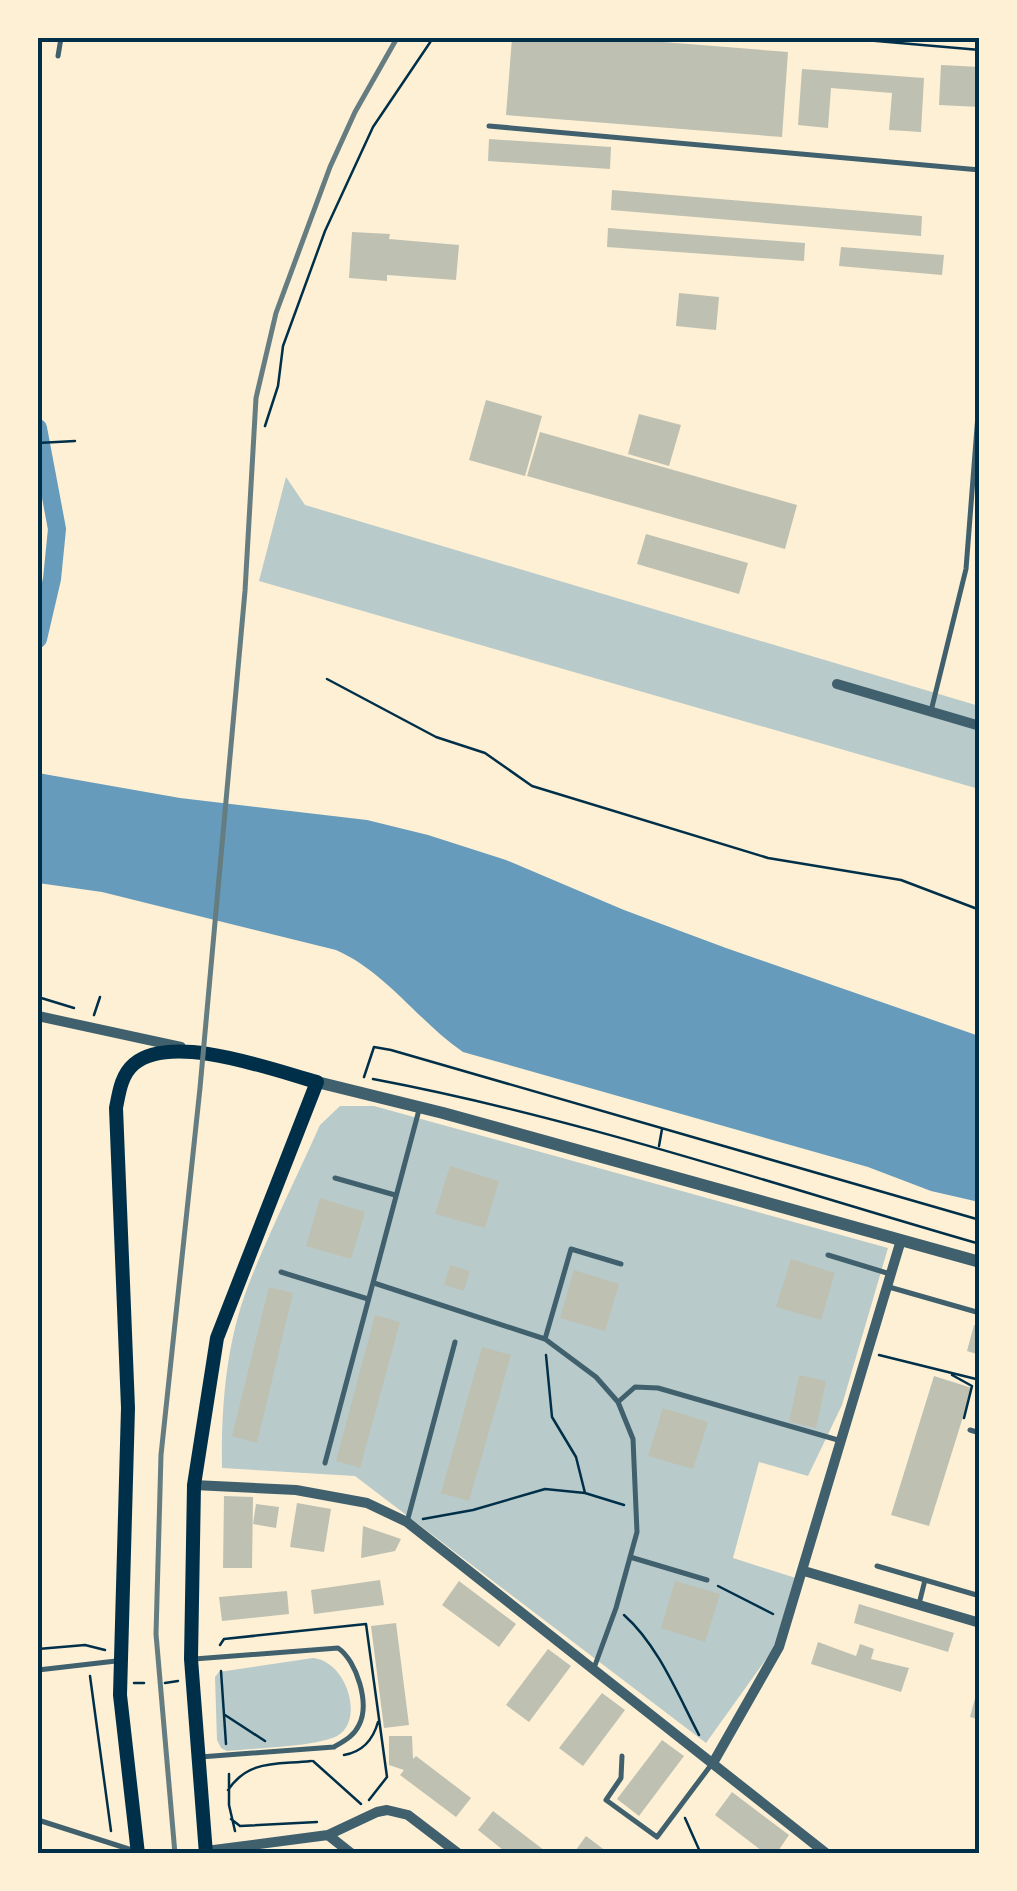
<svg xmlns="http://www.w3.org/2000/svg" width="1017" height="1891" viewBox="0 0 1017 1891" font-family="'DejaVu Sans',sans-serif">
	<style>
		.green { fill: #b9caca }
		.water { fill: #669bbc }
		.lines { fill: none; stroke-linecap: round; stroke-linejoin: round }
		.canal { stroke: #669bbc; stroke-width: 18 }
		.building { fill: #bec0b2 }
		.path { stroke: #003049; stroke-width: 2.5 }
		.service { stroke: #3f606c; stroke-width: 5 }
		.minor { stroke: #3f606c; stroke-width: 10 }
		.tertiary { stroke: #3f606c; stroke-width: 12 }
		.secondary { stroke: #003049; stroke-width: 14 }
		.rail { stroke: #657d81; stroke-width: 5 }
		.neatline { fill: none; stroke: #003049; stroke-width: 4 }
	</style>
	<rect width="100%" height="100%" fill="#fdf0d5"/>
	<path class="green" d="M286 477 305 505 979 706V789L259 581Z
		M340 1106H374L888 1248 842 1405 808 1476 759 1462 733 1558 802 1580 774 1648 706 1743 355 1476 222 1468C221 1408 226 1343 248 1286 269 1232 296 1179 320 1125Z
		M313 1658C347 1661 365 1721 337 1736 315 1747 253 1748 227 1751L221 1748 217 1740 215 1677 219 1672Z"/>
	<path class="water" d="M38 773 180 798 367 820 428 835 506 860 624 910 726 948 979 1036V1202L931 1191 868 1167 463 1052C418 1021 386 972 336 950L102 892 38 883Z"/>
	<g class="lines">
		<path class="canal" d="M38 428 57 529 52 579 38 639"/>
	</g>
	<path class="building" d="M512 38H613L788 52 782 137 506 115Z
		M941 65 980 67V107L939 105Z
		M802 69 924 78 921 132 889 130 892 93 831 88 828 128 798 125Z
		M489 139 611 147 610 169 488 161Z
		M612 190 922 216 921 236 611 210Z
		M608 228 805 243 804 261 607 247Z
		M352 232 390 234 389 239 459 245 456 280 387 275V281L349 278Z
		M841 247 944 255 942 275 839 266Z
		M679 293 719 297 716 330 676 326Z
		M486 400 542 416 525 476 469 460Z
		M639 414 681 425 669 466 628 454Z
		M540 432 797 505 785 549 527 476Z
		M646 534 748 563 739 594 637 564Z
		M450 1166 499 1181 485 1228 435 1214Z
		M320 1198 365 1212 351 1259 306 1246Z
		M791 1259 835 1273 821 1320 776 1307Z
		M450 1265 470 1271 464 1291 444 1285Z
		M574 1270 619 1284 605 1331 560 1318Z
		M269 1287 293 1293 257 1443 232 1436Z
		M375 1315 400 1322 360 1468 336 1461Z
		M974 1325 980 1327V1355L967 1351Z
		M482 1347 511 1355 469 1501 441 1493Z
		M799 1375 826 1381 816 1428 789 1422Z
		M934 1376 972 1388 929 1526 891 1515Z
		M663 1408 708 1422 693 1469 648 1456Z
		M224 1496 253 1497 252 1568H223Z
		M297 1503 331 1509 324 1552 290 1547Z
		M256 1504 279 1507 276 1528 253 1524Z
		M363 1526 401 1539 395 1551 361 1558Z
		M380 1580 384 1605 314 1614 311 1590Z
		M459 1581 516 1624 499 1647 442 1605Z
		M675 1581 720 1594 705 1642 661 1628Z
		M287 1591 289 1614 222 1621 219 1597Z
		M859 1604 954 1633 948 1652 854 1623Z
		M396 1623 409 1725 384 1728 371 1626Z
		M818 1642 856 1656 860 1644 874 1649 871 1659 909 1668 901 1692 811 1664Z
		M548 1649 571 1666 529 1722 506 1705Z
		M978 1687H980V1720L970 1717Z
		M602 1693 625 1710 583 1766 559 1748Z
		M389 1736H412L413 1759 416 1756 471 1798 456 1817 400 1775 404 1770 389 1765Z
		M662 1740 684 1756 639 1816 617 1799Z
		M732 1792 789 1835 776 1854H766L715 1815Z
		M493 1811 549 1854H508L478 1830Z
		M586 1836 610 1854H573Z"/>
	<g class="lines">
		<path class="path" d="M842 38 980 50
			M265 426 278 386 283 346 325 231 373 127 433 38
			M38 443 75 441
			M327 679 436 737 485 753 532 786 768 858 901 880 980 910
			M38 997 74 1008
			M94 1015 100 997
			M364 1077 374 1047 391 1050 980 1220
			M373 1079C580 1118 778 1186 980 1244
			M659 1146 662 1129
			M546 1355 552 1417 576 1457 585 1493
			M879 1355 980 1380
			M952 1375 972 1386 964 1418
			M423 1519 473 1510 545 1489 585 1493 624 1505
			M718 1586 773 1614
			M624 1615C658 1645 678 1695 699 1735
			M220 1645 224 1639 366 1624 387 1777 369 1800
			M38 1649 85 1645 105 1650
			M221 1671 226 1744
			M90 1676 111 1831
			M134 1683H144
			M165 1683 178 1681
			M225 1715 265 1741
			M344 1755C362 1752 373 1740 378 1722
			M313 1761 361 1804
			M229 1774V1805L235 1831
			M228 1790C249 1759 277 1765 311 1761
			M685 1818 701 1854
			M231 1819 240 1826 317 1822"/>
		<path class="service" d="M58 56 61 38
			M489 126 980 170
			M931 711 966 569 980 389
			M335 1178 395 1195
			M828 1255 890 1274
			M281 1272 368 1299
			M374 1283 545 1339 596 1377 618 1402
			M889 1287 980 1313
			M545 1339 571 1249 621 1264
			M970 1430 980 1433
			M325 1463 419 1110
			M407 1522 455 1342
			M630 1557 707 1580
			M877 1566 980 1596
			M919 1604 925 1580
			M194 1659 338 1648C357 1661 370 1704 359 1725 354 1736 344 1741 334 1747L200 1757
			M594 1668 616 1608 637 1532 633 1439 618 1402 635 1387 658 1388 838 1440
			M38 1670 116 1661
			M622 1756 621 1778 606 1800 657 1837 711 1765
			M38 1820 135 1851"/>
		<path class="minor" d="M837 684 980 726
			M38 1016 181 1047
			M194 1485 296 1490 367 1503 407 1522 827 1854
			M804 1571 980 1623
			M713 1763 779 1647 901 1240
			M328 1835 352 1854
			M206 1851 328 1835 377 1812 387 1810 408 1815 459 1854"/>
		<path class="tertiary" d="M317 1082 443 1113 980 1262"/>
		<path class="secondary" d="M138 1854 120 1695 128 1408 116 1108C119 1093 121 1075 134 1064 172 1032 273 1070 317 1082L217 1338 194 1485 191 1659 206 1854"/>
		<path class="rail" d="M175 1854 156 1634 161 1455 200 1088 245 591 256 398 276 313 330 167 355 112 397 38"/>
	</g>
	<rect width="1017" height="1891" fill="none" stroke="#fdf0d5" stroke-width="80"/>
	<rect x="40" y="40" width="937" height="1811" class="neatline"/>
</svg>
